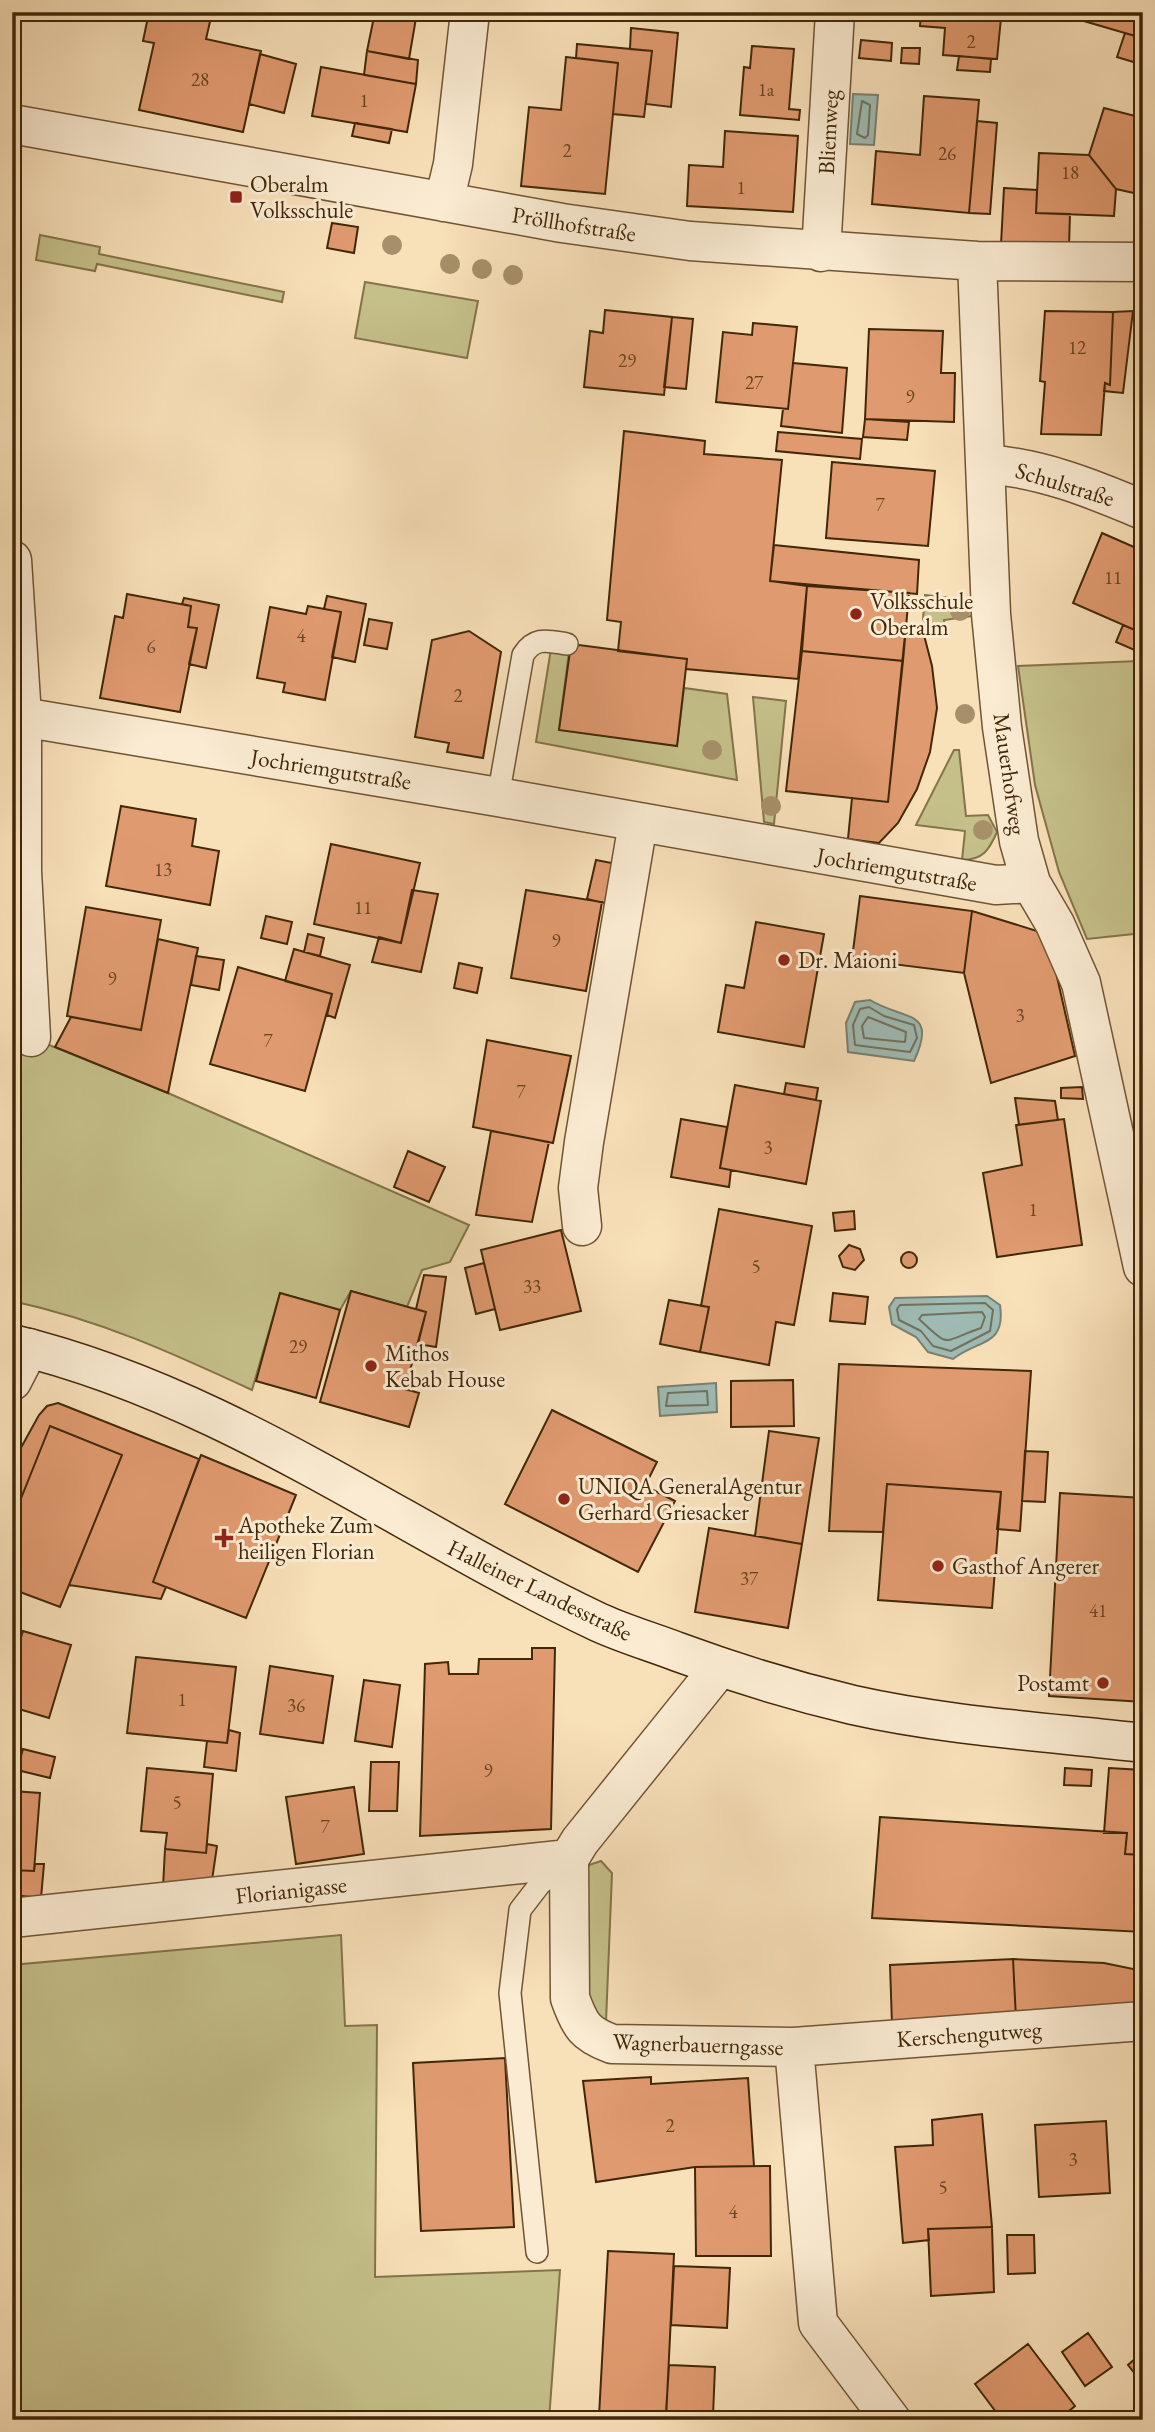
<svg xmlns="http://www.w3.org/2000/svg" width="1155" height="2432" viewBox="0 0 1155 2432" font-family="'EB Garamond',serif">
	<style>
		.green { fill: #c5c08a; stroke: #847449; stroke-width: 2 }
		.water { fill: #9fbcb5; stroke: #7a8070; stroke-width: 2 }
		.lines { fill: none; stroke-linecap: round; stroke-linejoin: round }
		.shore { stroke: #70725e; stroke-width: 2 }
		.building { fill: #e09a6f; stroke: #422708; stroke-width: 2 }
		.service-casing { stroke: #705534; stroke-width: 24 }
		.minor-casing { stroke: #705534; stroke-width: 41 }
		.secondary-casing { stroke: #422708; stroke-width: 41 }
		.service { stroke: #faebd2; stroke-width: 21 }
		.minor { stroke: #faebd2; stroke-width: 38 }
		.secondary { stroke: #faebd2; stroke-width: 38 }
		.tree { fill: #a68f69 }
		.poi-dot { fill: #8f2418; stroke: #faebd2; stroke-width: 2.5 }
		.labels { text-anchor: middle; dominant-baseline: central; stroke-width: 6; stroke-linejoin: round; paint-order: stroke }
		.number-label { font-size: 19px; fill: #6a4422 }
		.street-label { font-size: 23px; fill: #422708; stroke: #faebd2 }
		.poi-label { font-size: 23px; fill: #422708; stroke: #faebd2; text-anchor: start }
	</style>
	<rect width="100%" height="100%" fill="#f8e0b9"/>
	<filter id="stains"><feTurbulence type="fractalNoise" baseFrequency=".00286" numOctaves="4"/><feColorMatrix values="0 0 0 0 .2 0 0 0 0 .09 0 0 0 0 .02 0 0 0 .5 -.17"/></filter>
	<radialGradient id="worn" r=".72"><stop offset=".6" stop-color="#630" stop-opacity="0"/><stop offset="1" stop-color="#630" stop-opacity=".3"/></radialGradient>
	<path class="green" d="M40 235 100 247 99 254 284 292 282 302 97 264 95 271 36 260Z
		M365 282 478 301 467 358 355 338Z
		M925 595 978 601 980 615 944 620 945 633 934 635 923 619Z
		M551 649 569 652 559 730 677 745 684 688 727 694 737 780 536 742Z
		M1139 661 1143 667V933L1087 939 1059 872 1035 785 1018 666Z
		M753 697 786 701 774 824 764 822Z
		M954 750H959L966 816 988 815 997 832C989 850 983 860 962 860L965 831 916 825Z
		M12 1030 168 1093 469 1225 450 1262 422 1270 407 1307 351 1291 340 1310 280 1293 252 1390C170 1352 100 1320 12 1301Z
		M601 1861 612 1873 606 2022 585 2002 582 1882 589 1865Z
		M341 1935 345 2026 377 2025 375 2277 560 2270 549 2420H12V1965Z"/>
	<path class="water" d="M853 94 878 95 874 145 850 144Z
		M870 1000C905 1021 938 1009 914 1061L848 1052 846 1023 855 1002Z
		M987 1296 1000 1305C1006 1347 978 1339 953 1359L928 1352 916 1337 892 1324 889 1307 895 1298Z
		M716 1383 717 1412 660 1416 658 1387Z"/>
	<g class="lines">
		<path class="shore" d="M862 101 870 105 868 135 865 138 857 134Z
			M869 1007 884 1016 914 1025 917 1038 910 1052 855 1045 853 1025 860 1009Z
			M868 1017 906 1032 905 1042 864 1038 862 1026Z
			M985 1303 993 1310 990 1331 951 1351 933 1346 921 1331 899 1320 897 1309 900 1305Z
			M982 1312 985 1317 981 1328C940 1342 951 1349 919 1319L922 1315Z
			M707 1391 708 1405 666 1406 668 1393Z"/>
	</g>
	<path class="building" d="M149 12 212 13 206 39 261 51 243 132 139 110 154 43 143 41Z
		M375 12 416 18 409 59 367 51Z
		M921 12H990V17L1001 18 997 59 943 55 945 28 920 26Z
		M1053 12H1141L1135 36Z
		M1141 12H1143V65L1117 57 1125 33 1135 36Z
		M631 28 678 33 671 107 646 104 652 51 630 49Z
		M861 40 892 43 891 61 859 58Z
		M577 44 652 51 644 117 613 114 618 63 576 58Z
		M752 46 794 49 789 109 800 110 799 120 740 115 744 67 750 68Z
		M902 48H920L919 64 901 63Z
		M367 51 418 60 416 84 364 75Z
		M260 54 296 64 284 113 249 104Z
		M959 56 991 59 990 72 957 70Z
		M566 57 618 63 605 194 521 186 529 107 561 110Z
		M321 67 416 84 407 132 312 116Z
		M924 96 979 100 969 213 872 204 876 151 920 155Z
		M1104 108 1143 118V195L1116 189 1089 155Z
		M977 121 997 123 990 214 969 213Z
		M355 123 392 129 389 143 352 136Z
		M725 131 798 136 793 212 687 206 689 165 723 167Z
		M1039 153 1089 155 1116 189 1114 216 1036 213Z
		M1004 188 1037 190 1036 213 1070 214 1069 246 1001 244Z
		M332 223 358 227 354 253 327 248Z
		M605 310 672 317 664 395 584 387 590 331 603 333Z
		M1045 311 1113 312 1110 385 1105 383 1101 435 1041 434 1045 382 1040 381Z
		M1133 311 1123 393 1104 391 1105 383 1110 385 1113 312Z
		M672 317 693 319 686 389 664 387Z
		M753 323 797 327 788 409 716 402 723 332 752 335Z
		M869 329 943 331 941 373H955L954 422 865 419Z
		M793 363 847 368 842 433 781 426 783 409H788Z
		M865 419 909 422 907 440 863 437Z
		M624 431 705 441 704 454 782 460 770 581 807 586 798 679 686 669 687 659 618 651 621 622 607 620Z
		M778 432 862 439 860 459 776 451Z
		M832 462 935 471 928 546 826 538Z
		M1102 533 1143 551V618L1137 631 1073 603Z
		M774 545 919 560 917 594 770 581Z
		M807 586 909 593 903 661 802 651Z
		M127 594 191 606 188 627 197 628 180 712 100 698 115 616 123 618Z
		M327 596 366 604 355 662 332 657 341 612 324 609Z
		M184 598 219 605 206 668 189 664 197 628 188 627 191 606 182 604Z
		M308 606 341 612 325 700 283 692 285 683 257 678 270 607 306 614Z
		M1143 618V644L1139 652 1116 642 1123 625 1137 631Z
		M369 619 392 623 387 649 364 645Z
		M469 631 501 652 483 758 447 752 449 743 415 737 432 640Z
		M905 635H924L932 666 937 708 930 752 917 789 898 823 879 843 848 839 852 798 888 802Z
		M571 644 687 659 677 746 559 730Z
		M802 651 903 661 888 802 786 791Z
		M121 806 196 819 192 846 219 851 210 905 106 886Z
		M331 844 420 863 401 943 314 924Z
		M596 860 622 865 613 905 587 899Z
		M412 890 438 894 421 972 372 962 379 937 401 943Z
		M526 890 602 902 586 991 511 978Z
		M860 896 972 911 964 973 852 959Z
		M86 907 161 920 141 1030 67 1016Z
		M972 911 1037 931 1052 955 1075 1056 991 1083 964 973Z
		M266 916 292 922 287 944 261 938Z
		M756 922 824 934 804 1047 718 1032 726 985 744 988Z
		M308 934 324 938 320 956 304 952Z
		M158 939 198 948 168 1093 55 1047 71 1017 141 1030Z
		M294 949 350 965 335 1018 327 1015 332 994 285 981Z
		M196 956 224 960 219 990 191 985Z
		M459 963 482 968 477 993 454 988Z
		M238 967 332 994 305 1091 210 1064Z
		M1140 995H1143V1046L1137 1045Z
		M487 1040 571 1056 553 1143 473 1127Z
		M786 1083 818 1088 816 1100 784 1094Z
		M735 1085 821 1101 806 1184 720 1168Z
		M1082 1087 1083 1099 1061 1098V1088Z
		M1015 1098 1055 1101 1058 1120 1019 1125Z
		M681 1119 727 1127 720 1168 731 1170 729 1187 671 1177Z
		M1064 1119 1082 1245 997 1257 983 1173 1022 1165 1016 1125Z
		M491 1131 549 1142 532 1222 476 1215Z
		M408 1151 445 1167 429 1202 394 1187Z
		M719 1209 812 1226 794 1325 776 1322 769 1365 700 1352 709 1307 701 1306Z
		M854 1211 855 1229 835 1231 833 1213Z
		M561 1230 581 1311 500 1330 481 1250Z
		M849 1245 860 1249 864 1260 855 1270 843 1267 839 1256Z
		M901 1260a8 8 0 1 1 16 0a8 8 0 1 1-16 0Z
		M484 1263 495 1309 476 1314 465 1268Z
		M424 1275 446 1277 436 1347 418 1344 426 1312 416 1309Z
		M351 1291 426 1312 405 1389 419 1393 409 1427 320 1402Z
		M280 1293 340 1310 316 1398 256 1381Z
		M833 1293 868 1297 865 1324 830 1321Z
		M669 1300 709 1307 700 1352 660 1344Z
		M839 1364 1031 1371 1020 1531 997 1529 1001 1492 887 1484 883 1532 829 1531Z
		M793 1380 794 1426 731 1427V1381Z
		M58 1403 199 1459 153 1582 166 1587 161 1599 69 1585 122 1455 50 1426 12 1521V1464L39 1415 47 1406Z
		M552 1410 657 1462 645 1486 675 1501 638 1572 505 1504Z
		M50 1426 122 1455 60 1607 12 1589V1521Z
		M769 1431 819 1438 802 1544 755 1536Z
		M1025 1451 1048 1452 1045 1502 1022 1501Z
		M201 1455 296 1495 246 1618 153 1582Z
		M887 1484 1001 1492 992 1608 878 1600Z
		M1060 1493 1143 1498V1702L1049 1696Z
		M709 1528 802 1544 788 1628 695 1612Z
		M23 1631 71 1645 49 1718 12 1707V1665Z
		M532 1648H555L551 1829 420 1836 425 1664 448 1662 449 1674H478L479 1659H532Z
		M136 1657 236 1667 227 1743 127 1733Z
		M270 1666 333 1676 323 1743 260 1734Z
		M364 1680 400 1685 392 1747 355 1741Z
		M229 1730 240 1733 236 1771 204 1767 207 1741 227 1743Z
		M23 1749 55 1757 50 1778 17 1770Z
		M371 1762H399L397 1811H369Z
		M147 1768 213 1774 206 1853 165 1849 167 1833 141 1831Z
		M1065 1768 1092 1770 1091 1786 1064 1785Z
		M1109 1768 1143 1770V1855L1125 1854 1127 1833H1104Z
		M354 1787 364 1854 296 1864 286 1797Z
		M12 1791 40 1793 34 1871 12 1870Z
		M880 1817 1127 1833 1125 1854 1143 1855V1932L872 1918Z
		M207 1844 217 1846 211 1887H163L165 1849 206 1853Z
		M35 1864H44L41 1898 12 1895V1870L34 1871Z
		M1013 1959 1016 2019 892 2025 890 1965Z
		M1013 1959 1104 1963 1143 1971V2008L1016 2019Z
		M505 2058 514 2227 421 2231 413 2063Z
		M651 2077V2084L748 2078 754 2166 695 2167 596 2182 583 2081Z
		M982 2114 992 2227 928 2229 929 2240 903 2243 895 2147 933 2145 932 2120Z
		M1106 2121 1110 2193 1039 2197 1035 2125Z
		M770 2166 771 2256H696L695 2167Z
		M992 2227 994 2292 931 2296 928 2229Z
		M1007 2235H1034L1035 2273 1008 2274Z
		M608 2251 674 2254 666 2419 599 2416Z
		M674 2266 730 2268 727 2328 671 2325Z
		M1088 2333 1112 2367 1085 2386 1062 2352Z
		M1028 2344 1075 2406 1063 2416 1065 2420H1002L975 2384Z
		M1143 2352V2384L1128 2365Z
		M669 2365 715 2367 713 2416 666 2413Z"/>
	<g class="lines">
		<defs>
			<path id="service" d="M498 797 523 655C535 636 548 641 567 644
				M537 2252 510 1993 520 1910 540 1884 565 1862"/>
			<path id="minor" d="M12 124 562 223 690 241 977 261 1143 262
				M444 202 453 164 470 12
				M821 252 835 12
				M977 261 991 614 1002 727 1019 841 1031 883 1055 924 1081 983 1143 1267
				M985 464C1041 468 1091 488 1143 510
				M12 560 22 717V871L31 1037
				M22 717 498 797 996 885 1031 883
				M582 1226 578 1188 584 1142 638 823
				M12 1381 29 1348
				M720 1667 580 1841 569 1859 570 1998C580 2026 585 2034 612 2044L794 2047 818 2323 891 2420
				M12 1918 569 1859
				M794 2047 1143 2021"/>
			<path id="secondary" d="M12 1344C226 1395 403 1530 598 1622 624 1634 652 1642 678 1652 735 1673 794 1691 853 1705 947 1726 1047 1732 1143 1743"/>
		</defs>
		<use href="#service" class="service-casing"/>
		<use href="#minor" class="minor-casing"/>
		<use href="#secondary" class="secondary-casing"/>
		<use href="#service" class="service"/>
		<use href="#minor" class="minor"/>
		<use href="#secondary" class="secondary"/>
	</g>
	<g class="tree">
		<circle cx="392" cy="245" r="10"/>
		<circle cx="450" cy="264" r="10"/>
		<circle cx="482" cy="269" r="10"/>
		<circle cx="513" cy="275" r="10"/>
		<circle cx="960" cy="611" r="10"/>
		<circle cx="965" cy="714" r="10"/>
		<circle cx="712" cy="750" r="10"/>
		<circle cx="771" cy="806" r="10"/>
		<circle cx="983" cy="830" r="10"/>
	</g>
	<g class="poi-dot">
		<rect x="229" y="190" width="14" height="14" rx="3.5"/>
		<circle cx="856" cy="614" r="7"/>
		<circle cx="784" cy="960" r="7"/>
		<circle cx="371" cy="1366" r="7"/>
		<circle cx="564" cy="1499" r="7"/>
		<path d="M220.5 1527.5h7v7h7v7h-7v7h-7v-7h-7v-7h7z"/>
		<circle cx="938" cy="1566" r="7"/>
		<circle cx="1103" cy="1683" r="7"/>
	</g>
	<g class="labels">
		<g class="number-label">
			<text x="971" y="41">2</text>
			<text x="200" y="79">28</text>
			<text x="766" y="89">1a</text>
			<text x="364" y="100">1</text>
			<text x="567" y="150">2</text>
			<text x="947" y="153">26</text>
			<text x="1070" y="172">18</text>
			<text x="741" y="187">1</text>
			<text x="1077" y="347">12</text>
			<text x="627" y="360">29</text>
			<text x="754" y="382">27</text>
			<text x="910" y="396">9</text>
			<text x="880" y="504">7</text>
			<text x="1113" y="577">11</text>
			<text x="301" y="635">4</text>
			<text x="151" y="646">6</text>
			<text x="458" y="695">2</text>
			<text x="163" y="869">13</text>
			<text x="363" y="907">11</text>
			<text x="556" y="940">9</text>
			<text x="112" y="978">9</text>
			<text x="1020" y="1015">3</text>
			<text x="268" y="1040">7</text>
			<text x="521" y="1091">7</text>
			<text x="768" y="1147">3</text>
			<text x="1033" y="1209">1</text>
			<text x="756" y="1266">5</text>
			<text x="532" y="1286">33</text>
			<text x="298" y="1346">29</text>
			<text x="749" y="1578">37</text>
			<text x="1098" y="1610">41</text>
			<text x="182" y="1699">1</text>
			<text x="296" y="1705">36</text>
			<text x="488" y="1770">9</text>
			<text x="177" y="1802">5</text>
			<text x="325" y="1826">7</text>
			<text x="670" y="2125">2</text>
			<text x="1073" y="2159">3</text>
			<text x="943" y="2187">5</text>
			<text x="733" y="2211">4</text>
		</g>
		<g class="street-label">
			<text transform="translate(828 132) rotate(-87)">Bliemweg</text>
			<text transform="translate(574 224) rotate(9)">Pröllhofstraße</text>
			<text transform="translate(1065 484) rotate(17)">Schulstraße</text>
			<text transform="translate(331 769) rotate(9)">Jochriemgutstraße</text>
			<text transform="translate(1010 774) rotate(82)">Mauerhofweg</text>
			<text transform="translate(897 869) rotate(10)">Jochriemgutstraße</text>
			<text transform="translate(540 1590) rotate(26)">Halleiner Landesstraße</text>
			<text transform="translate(291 1890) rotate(-6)">Florianigasse</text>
			<text transform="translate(969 2034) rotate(-4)">Kerschengutweg</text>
			<text transform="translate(698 2044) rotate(2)">Wagnerbauerngasse</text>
		</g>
		<g class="poi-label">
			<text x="250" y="184">Oberalm<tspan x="250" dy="26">Volksschule</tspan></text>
			<text x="870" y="601">Volksschule<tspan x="870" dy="26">Oberalm</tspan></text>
			<text x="798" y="960">Dr. Maioni</text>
			<text x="385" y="1353">Mithos<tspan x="385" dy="26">Kebab House</tspan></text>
			<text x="578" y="1486">UNIQA GeneralAgentur<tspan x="578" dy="26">Gerhard Griesacker</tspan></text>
			<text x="238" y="1525">Apotheke Zum<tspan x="238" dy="26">heiligen Florian</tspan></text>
			<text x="952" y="1566">Gasthof Angerer</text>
			<text x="1089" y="1683" text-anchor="end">Postamt</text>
		</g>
	</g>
	<rect width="1155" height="2432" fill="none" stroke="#f8e0b9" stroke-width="42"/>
	<rect x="14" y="14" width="1127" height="2404" fill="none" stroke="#422708" stroke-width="3.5"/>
	<rect x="21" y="21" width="1113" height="2390" fill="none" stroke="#422708" stroke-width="2"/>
	<rect width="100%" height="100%" filter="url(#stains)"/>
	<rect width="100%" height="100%" fill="url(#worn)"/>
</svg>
